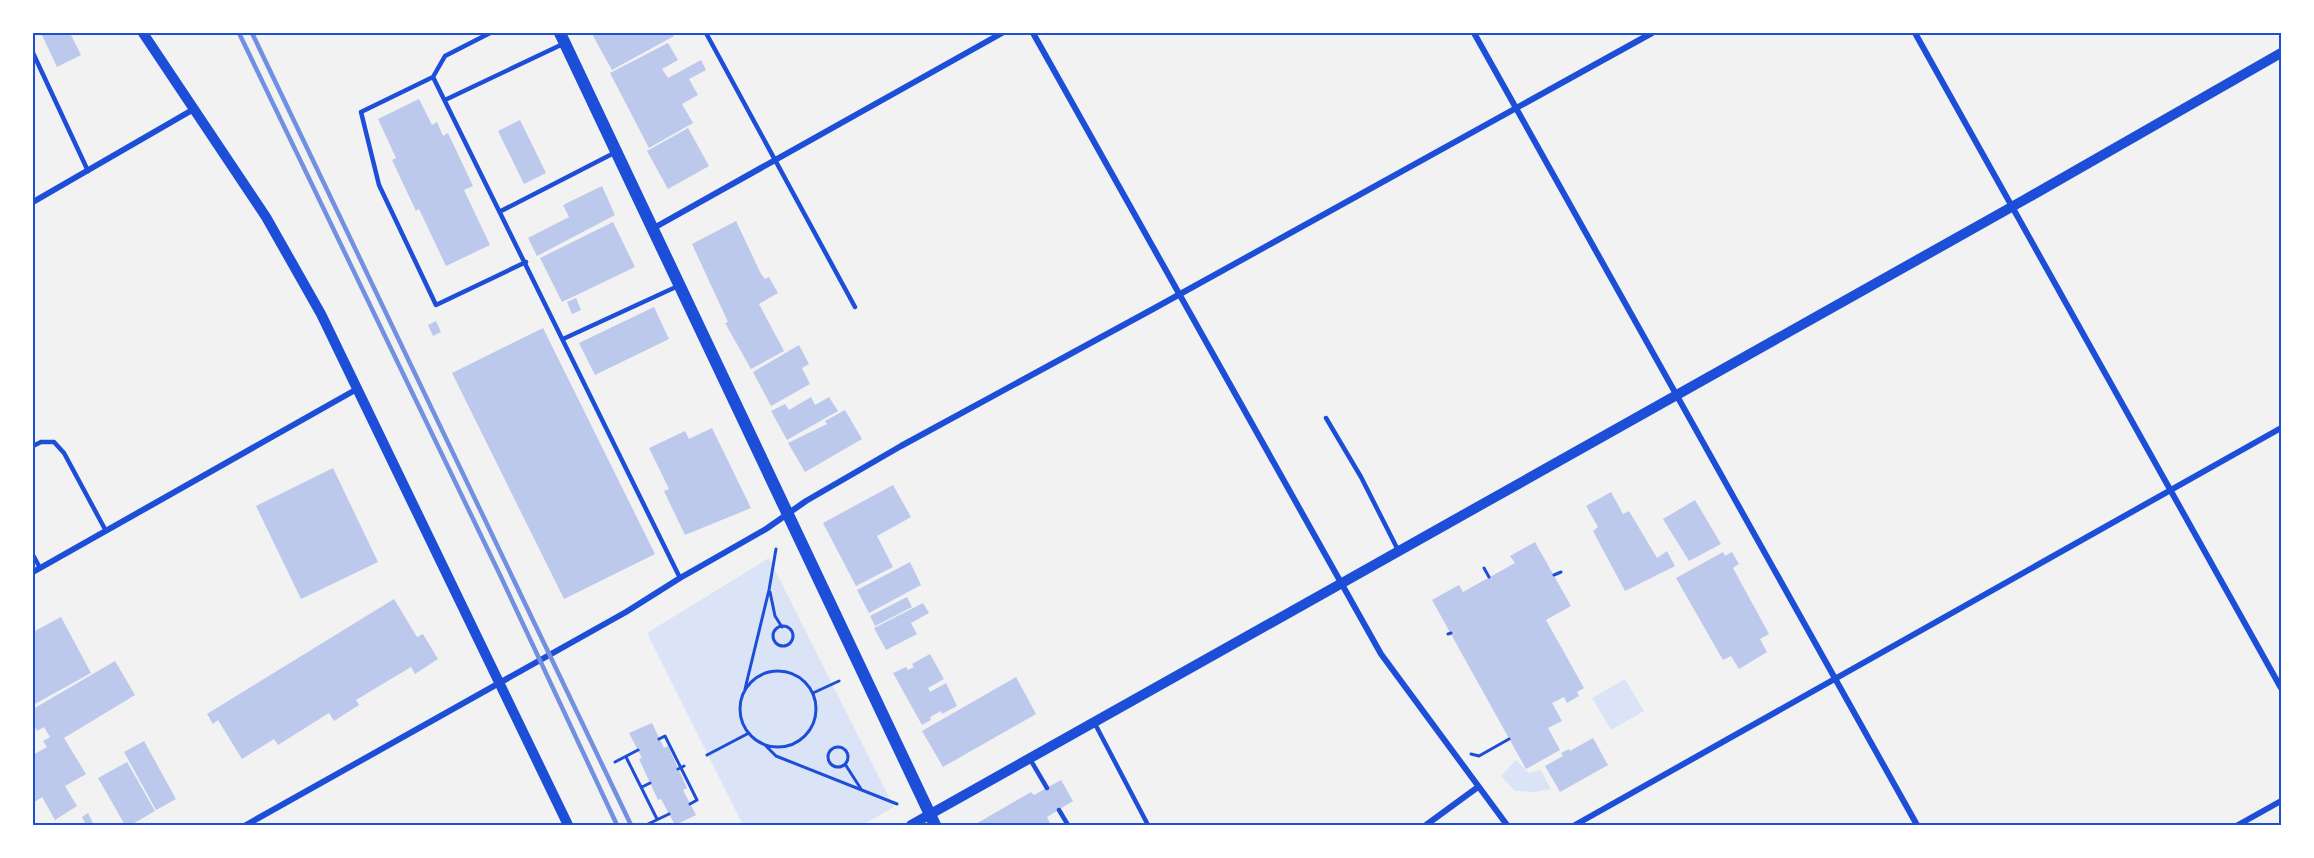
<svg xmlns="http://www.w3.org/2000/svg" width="2314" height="858" viewBox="0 0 2314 858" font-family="Rubik,sans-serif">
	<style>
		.green { fill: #dbe4f7 }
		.building { fill: #bdc9ec }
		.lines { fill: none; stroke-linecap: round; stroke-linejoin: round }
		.path { stroke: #1d4ed8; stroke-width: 3 }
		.service { stroke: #1d4ed8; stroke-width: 4.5 }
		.minor { stroke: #1d4ed8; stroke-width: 6 }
		.tertiary { stroke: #1d4ed8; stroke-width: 10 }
		.secondary { stroke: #1d4ed8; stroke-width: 12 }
		.rail { stroke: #7290e2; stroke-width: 4.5 }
		.neatline { fill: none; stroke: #1d4ed8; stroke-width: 2 }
	</style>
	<rect width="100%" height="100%" fill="#f2f2f2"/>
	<path class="green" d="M769 558 894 807 862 825H743L647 633Z
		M1625 679 1644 711 1611 730 1592 698Z
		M1516 760 1529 773 1541 770 1551 789 1535 792 1515 791 1501 776Z"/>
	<path class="building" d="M41 33H70L81 55 57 67Z
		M673 33 674 36 612 70 592 34Z
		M668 43 678 60 662 69 668 78 701 60 706 70 689 79 698 95 682 104 693 123 649 148 610 73Z
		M419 99 432 125 437 122 443 136 448 133 473 186 464 190 490 245 446 266 419 209 416 211 392 160 396 158 378 119Z
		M520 120 546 173 524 184 498 131Z
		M688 128 709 166 668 189 647 151Z
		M602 186 615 215 537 256 528 238 569 217 563 205Z
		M736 221 761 274 765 279 769 277 778 293 759 304 784 351 751 369 725 323 728 322 692 244Z
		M613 222 635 267 562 302 540 258Z
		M576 298 581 310 572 314 567 302Z
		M654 307 669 339 595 375 579 343Z
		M436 321 441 332 433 336 428 325Z
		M543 328 655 554 564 599 452 373Z
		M799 345 809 364 802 368 810 384 771 406 753 372Z
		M811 397 815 405 829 397 838 411 787 440 771 411 785 404 789 410Z
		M845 410 862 439 805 472 788 443 827 424 825 421Z
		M712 428 751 508 685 535 664 491 669 489 649 448 685 431 689 439Z
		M333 468 378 562 301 599 256 506Z
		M893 485 911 517 877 536 893 567 856 586 823 523Z
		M1611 492 1623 514 1629 511 1657 558 1667 551 1675 566 1625 591 1593 531 1598 527 1586 506Z
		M1695 500 1721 544 1689 561 1663 519Z
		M1535 542 1571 606 1546 620 1584 688 1577 692 1579 696 1567 703 1564 697 1552 703 1562 721 1548 728 1560 750 1526 769 1432 600 1459 585 1463 592 1515 563 1510 556Z
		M1723 552 1725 556 1732 552 1739 564 1733 568 1769 634 1760 639 1767 652 1739 669 1731 656 1723 660 1676 578Z
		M910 562 921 585 869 613 857 590Z
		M907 597 912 607 875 626 870 616Z
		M394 599 417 637 423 634 438 659 415 674 411 667 356 700 359 705 334 721 329 713 278 745 274 739 242 759 218 720 213 724 207 714Z
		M923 603 929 613 911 623 917 634 886 650 874 628Z
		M61 617 91 673 33 705V632Z
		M930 654 944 679 928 688 930 692 946 683 957 706 942 714 941 711 930 717 931 720 922 725 893 673 906 667 908 670 914 667 912 664Z
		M115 661 135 695 64 738 86 774 65 786 77 806 55 820 42 797 33 803V755L47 747 43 741 50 737 44 727 37 731 33 723V709Z
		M1016 677 1036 714 943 767 922 731Z
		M652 723 664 748 668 746 687 788 683 790 696 815 675 825 661 799 658 800 639 759 642 758 629 733Z
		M1593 738 1608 765 1560 792 1545 766 1563 756 1561 753 1569 749 1570 751Z
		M144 741 176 799 156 810 124 752Z
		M127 762 155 811 131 825H125L98 778Z
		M1061 780 1073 801 1047 817 1051 825H974L1031 792 1034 795Z
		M88 813 93 823 86 825 82 817Z"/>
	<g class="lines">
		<path class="path" d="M1484 568 1489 577
			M1554 575 1561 572
			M770 592 775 616 782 627
			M773 636a10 10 0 1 1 20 0a10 10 0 1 1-20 0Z
			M1448 634 1451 633
			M740 709a38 38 0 1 1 76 0a38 38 0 1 1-76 0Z
			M745 689 769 590 776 549
			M813 693 839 681
			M659 739 665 736 697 800 690 804
			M765 745 776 756 897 804
			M828 757a10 10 0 1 1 20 0a10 10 0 1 1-20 0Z
			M1471 754 1479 756 1509 739
			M707 755 749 733
			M626 757 657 819
			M615 762 638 750
			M845 764 861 789
			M678 769 684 766
			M642 787 650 783
			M646 825 669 814"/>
		<path class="service" d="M490 33 445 56 433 77 361 112 379 185 436 305 526 262
			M706 33 855 307
			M33 53 88 171
			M433 77 680 578
			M445 100 565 43
			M501 211 616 152
			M563 339 678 286
			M1326 418 1361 477 1398 550
			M33 446 41 442H54L64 453 106 531
			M33 555 40 568
			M1094 722 1148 825
			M1030 759 1047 788
			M1059 810 1068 825"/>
		<path class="minor" d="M1033 33 1381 654 1507 825
			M1474 33 1917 825
			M1915 33 2281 688
			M33 202 194 109
			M652 229 1002 33
			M33 572 357 389
			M246 825 626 612 680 578 766 529 806 501 901 446 1153 309 1652 33
			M1426 825 1478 787
			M1575 825 2281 428
			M2238 825 2281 801"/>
		<path class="tertiary" d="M143 33 266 217 321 314 568 825
			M911 825 2024 200 2281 53"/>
		<path class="secondary" d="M560 33 935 825"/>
		<path class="rail" d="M239 33 501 577 617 825
			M252 33 631 825"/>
	</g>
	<rect width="2314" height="858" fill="none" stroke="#ffffff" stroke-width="69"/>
	<rect x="34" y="34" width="2246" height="790" class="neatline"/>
</svg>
